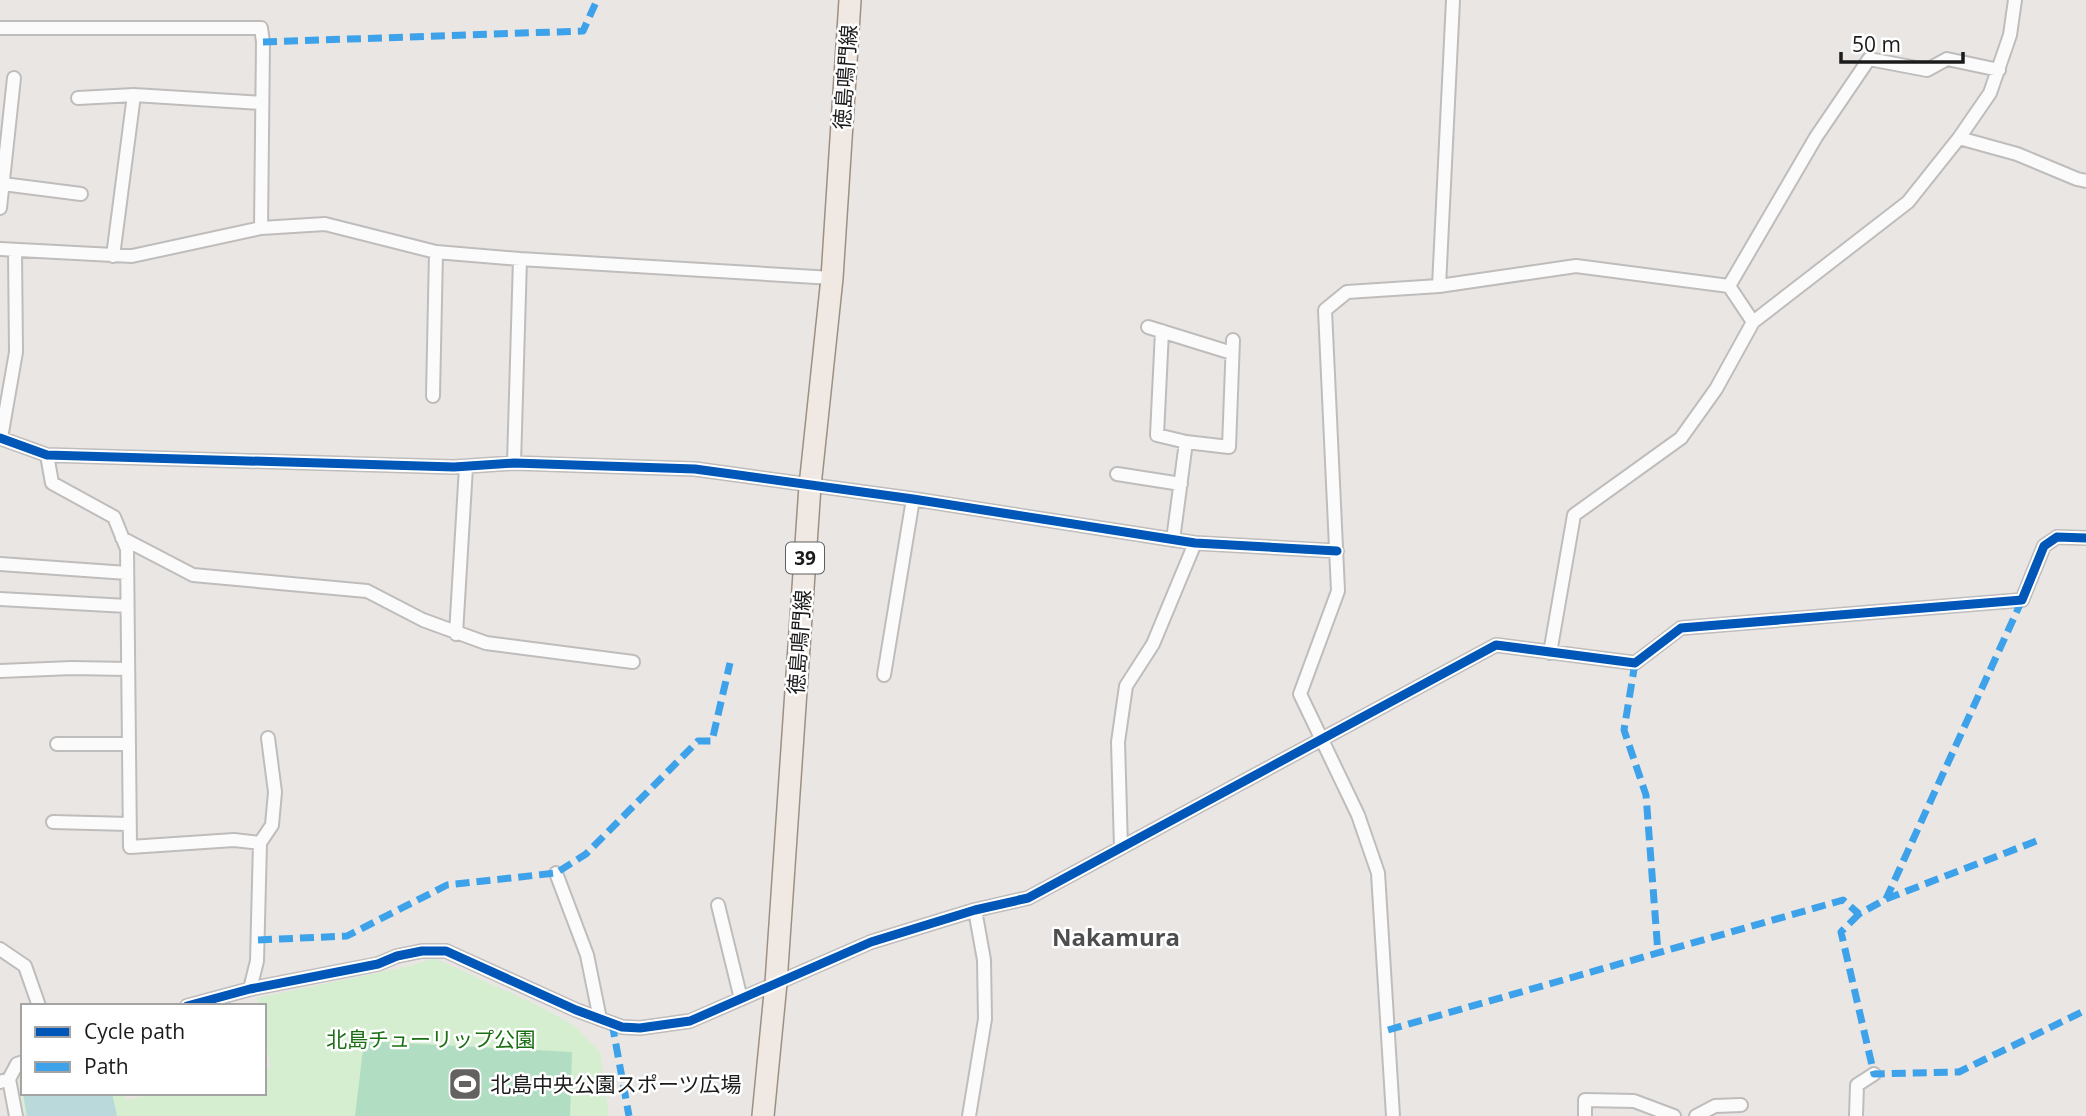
<svg xmlns="http://www.w3.org/2000/svg" width="2086" height="1116" viewBox="0 0 2086 1116" font-family="'Open Sans','Noto Sans JP',sans-serif">
	<style>
		.park { fill: #d5eed0 }
		.pitch { fill: #b1dec3 }
		.water { fill: #b9d9db }
		.lines { fill: none; stroke-linecap: round; stroke-linejoin: round }
		.minor-casing { stroke: #bfbdbc; stroke-width: 16 }
		.primary-casing { stroke: #9d9083; stroke-width: 24 }
		.minor { stroke: #fcfbfb; stroke-width: 12 }
		.primary { stroke: #efe8e3; stroke-width: 21 }
		.quiet { stroke: #3da2ea; stroke-width: 7; stroke-dasharray: 14 7; stroke-linecap: butt }
		.cycleway-casing { stroke: #fff; stroke-width: 13 }
		.cycleway { stroke: #0057b8; stroke-width: 9 }
		.labels { text-anchor: middle; dominant-baseline: central; stroke-width: 5; stroke-linejoin: round; paint-order: stroke }
		.shield { fill: #fff; stroke: #5f5f5f; stroke-width: 2 }
		.shield-label { font-size: 19px; font-weight: bold; fill: #1b1b1b }
		.street-label { font-size: 21px; fill: #1b1b1b; stroke: #fff }
		.park-label { font-size: 21px; fill: #1a7012; stroke: #fff }
		.poi-label { font-size: 21px; fill: #1b1b1b; stroke: #fff; text-anchor: start }
		.quarter-label { font-size: 24px; font-weight: bold; fill: #4e4e4e; stroke: #fff }
	</style>
	<rect width="100%" height="100%" fill="#e9e6e4"/>
	<path class="park" d="M434 958 539 1006 575 1026 600 1052 609 1116H25L17 1072 23 1070V1093H123L126 1100 156 1093H264V1069L271 1067 264 1035V1006H259L257 998 410 966Z"/>
	<path class="pitch" d="M364 1041 572 1052 570 1116H355Z"/>
	<path class="water" d="M23 1093H112L117 1116H27Z"/>
	<g class="lines">
		<defs>
			<path id="minor" d="M0 28H261L263 42 261 228
				M78 98 134 95 262 103
				M1959 138 2017 154 2077 179 2086 181
				M3 184 81 194
				M0 208 14 78
				M0 249 132 256 261 228 325 224 436 252 520 259 832 278
				M113 256 134 95
				M1439 286 1453 0
				M1729 286 1816 137 1869 59 1927 70 1947 59 1999 70
				M1148 327 1232 353
				M1162 331 1157 435 1186 442 1229 447 1233 340
				M433 396 436 252
				M0 438 47 455 454 467 514 463 695 469 913 499 1195 543 1337 551
				M1 438 16 352 15 251
				M47 455 52 483 114 517 127 549 130 847 234 840 260 843 257 961 250 989
				M514 463 520 259
				M1117 474 1181 484
				M122 538 193 575 367 591 423 620 486 643 633 662
				M1173 540 1186 442
				M0 564 127 573
				M0 599 127 606
				M456 634 466 467
				M1550 653 1574 515 1681 438 1716 389 1753 322 1908 202 1959 138 1990 93 2010 35 2015 0
				M0 671 72 668 128 669
				M884 675 913 499
				M57 744H129
				M53 822 129 824
				M260 843 272 825 275 792 268 738
				M1121 848 1118 742 1126 686 1153 644 1195 543
				M556 873 587 955 600 1019
				M718 905 741 999
				M0 949 25 966 39 1006
				M187 1006 250 989 378 964 397 956 422 951H446L576 1010 622 1027 640 1028 690 1021 871 942 975 910 1028 898 1496 645 1635 663 1681 628 2022 600 2044 546 2057 537 2086 538
				M9 1079 16 1116
				M0 1082 9 1079 17 1064 23 1062
				M969 1116 985 1019 984 960 975 910
				M1393 1116 1378 873 1358 815 1300 694 1338 591 1325 310 1347 292 1439 286 1576 266 1729 286 1753 322
				M1585 1116V1100L1634 1101 1674 1116
				M1696 1116 1715 1106 1741 1105
				M1856 1116 1857 1085 1874 1074"/>
			<path id="primary" d="M763 1116 776 983 810 486 832 278 850 0"/>
		</defs>
		<use href="#minor" class="minor-casing"/>
		<use href="#primary" class="primary-casing"/>
		<use href="#minor" class="minor"/>
		<use href="#primary" class="primary"/>
		<path class="quiet" d="M263 42 583 31 597 0
			M1635 663 1624 730 1646 795 1658 953
			M1886 899 2039 840
			M1859 914 1841 932 1874 1074 1959 1072 2086 1010
			M258 940 347 936 447 885 556 873 586 854 698 741H712L730 663
			M612 1023 629 1116
			M1388 1030 1843 900 1859 914 1886 899 2022 600"/>
		<defs>
			<path id="cycleway" d="M0 438 47 455 454 467 514 463 695 469 913 499 1195 543 1337 551
				M187 1006 250 989 378 964 397 956 422 951H446L576 1010 622 1027 640 1028 690 1021 871 942 975 910 1028 898 1496 645 1635 663 1681 628 2022 600 2044 546 2057 537 2086 538"/>
		</defs>
		<use href="#cycleway" class="cycleway-casing"/>
		<use href="#cycleway" class="cycleway"/>
	</g>
	<defs>
		<symbol id="stadium-square" viewBox="-11 -11 22 22"><rect x="-9" y="-9" width="18" height="18" rx="4" fill="#636261" stroke="#fff"/><path d="M0-5a6.5 5 0 1 0 0 10a6.5 5 0 1 0 0-10ZM-3.5-1.8h7v3.6h-7Z" fill="#fff"/></symbol>
	</defs>
	<g fill-rule="evenodd">
		<use href="#stadium-square" x="446" y="1065" width="38" height="38"/>
	</g>
	<g class="labels">
		<rect class="shield" x="786" y="542.5" width="38" height="31" rx="5"/>
		<g class="shield-label">
			<text x="805" y="558">39</text>
		</g>
		<g class="street-label">
			<text transform="translate(845 77) rotate(-86)">徳島鳴門線</text>
			<text transform="translate(799 642) rotate(-86)">徳島鳴門線</text>
		</g>
		<g class="park-label">
			<text x="431" y="1039">北島チューリップ公園</text>
		</g>
		<g class="poi-label">
			<text x="490" y="1084">北島中央公園スポーツ広場</text>
		</g>
		<g class="quarter-label">
			<text x="1116" y="936">Nakamura</text>
		</g>
	</g>
	<rect x="21" y="1004" width="245" height="91" fill="#ffffff" stroke="#a4a4a4" stroke-width="2"/>
	<rect x="35" y="1027" width="35" height="10" fill="#0057b8" stroke="#a4a4a4" stroke-width="2"/>
	<text x="84" y="1039" font-size="21" fill="#1b1b1b">Cycle path</text>
	<rect x="35" y="1062" width="35" height="10" fill="#3da2ea" stroke="#a4a4a4" stroke-width="2"/>
	<text x="84" y="1074" font-size="21" fill="#1b1b1b">Path</text>
	<path d="M1841 52v10h122v-10" fill="none" stroke="#1b1b1b" stroke-width="3.5"/>
	<text x="1852" y="52" font-size="21" fill="#1b1b1b" stroke="#ffffff" stroke-width="5" paint-order="stroke">50 m</text>
</svg>
